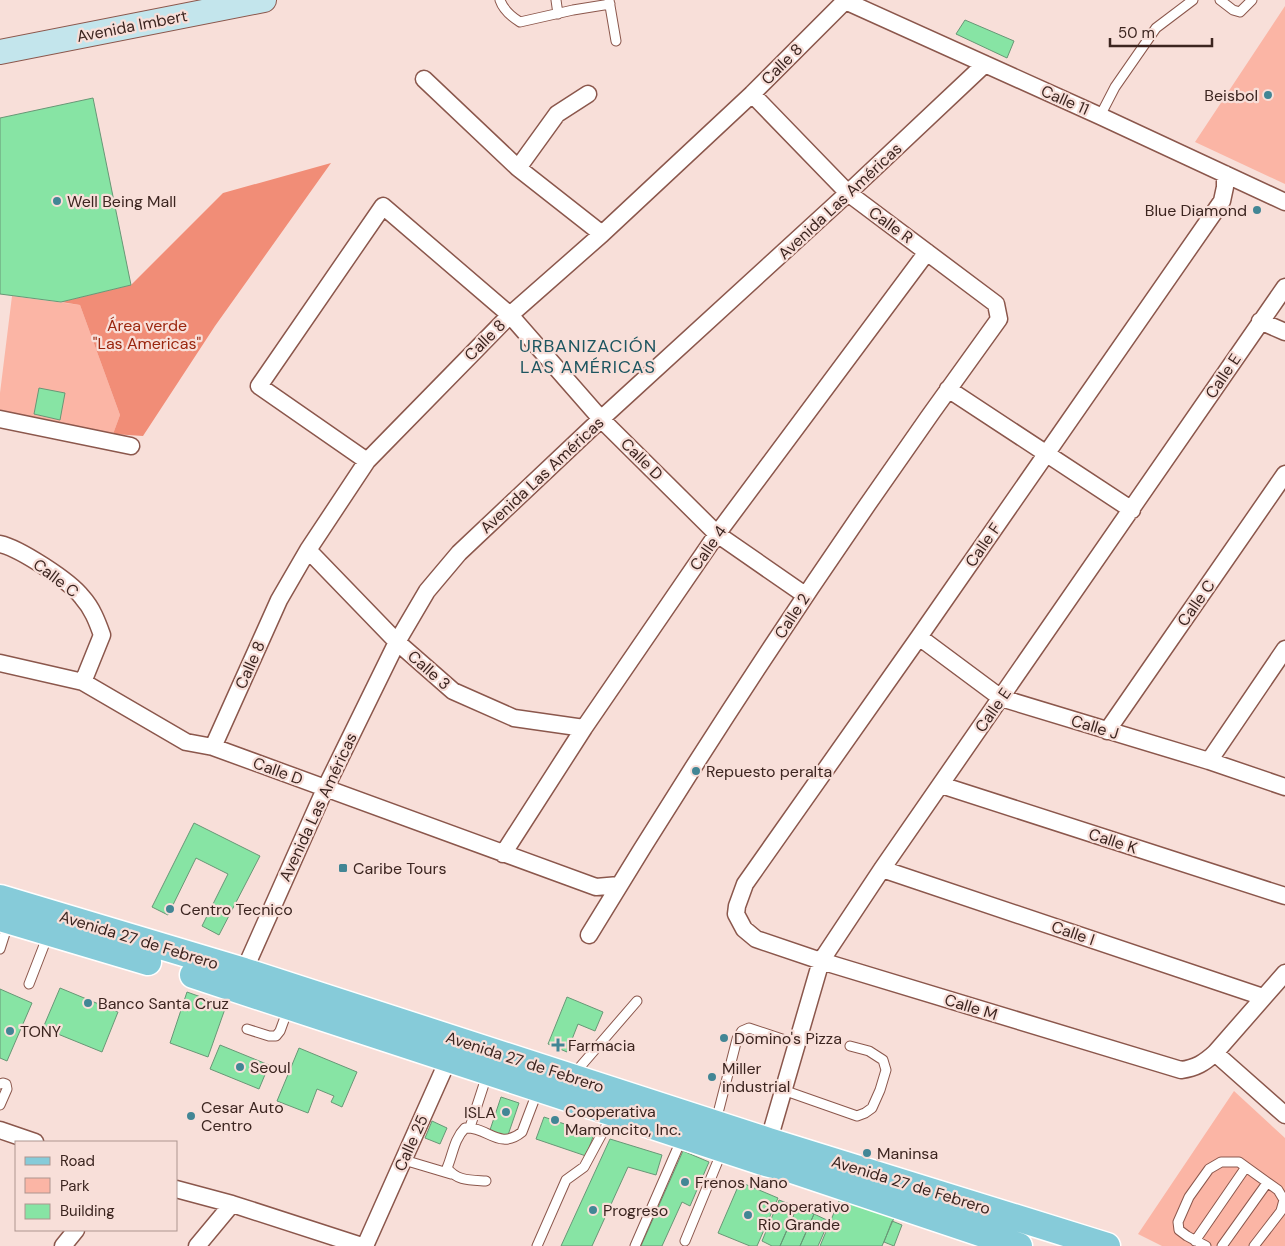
<svg xmlns="http://www.w3.org/2000/svg" width="1285" height="1246" viewBox="0 0 1285 1246" font-family="'DM Sans',sans-serif">
	<style>
		.green { fill: #fbb5a5 }
		.forest { fill: #f18d77 }
		.building { fill: #87e4a4; stroke: #689776 }
		.lines { fill: none; stroke-linecap: round; stroke-linejoin: round }
		.lane-casing { stroke: #8b574c; stroke-width: 11 }
		.street-casing { stroke: #8b574c; stroke-width: 19 }
		.secondary-casing { stroke: #8b574c; stroke-width: 26 }
		.primary-casing { stroke: #fff; stroke-width: 29 }
		.lane { stroke: #fff; stroke-width: 9 }
		.street { stroke: #fff; stroke-width: 16 }
		.secondary { stroke: #c3e5ec; stroke-width: 24 }
		.primary { stroke: #86cbd9; stroke-width: 26 }
		.poi-dot { fill: #428695; stroke: #f8dfd9; stroke-width: 2 }
		.labels { text-anchor: middle; dominant-baseline: central; stroke-width: 4.5; stroke-linejoin: round; paint-order: stroke }
		.street-label { font-size: 16px; fill: #3c2520; stroke: #f8dfd9 }
		.poi-label { font-size: 16px; fill: #3c2520; stroke: #f8dfd9; text-anchor: start }
		.park-label { font-size: 16px; fill: #9a260e; stroke: #f8dfd9 }
		.neighbourhood-label { font-size: 18px; letter-spacing: 1px; fill: #1d5560; stroke: #f8dfd9 }
	</style>
	<rect width="100%" height="100%" fill="#f8dfd9"/>
	<path class="green" d="M1285 6V184L1195 142Z
		M12 296 80 305 120 415 113 434 0 411V393Z
		M1234 1091 1285 1138V1246H1162L1138 1234Z"/>
	<path class="forest" d="M331 163 215 326 143 436 113 434 120 415 80 305 61 302 131 285 223 193Z"/>
	<path class="building" d="M965 20 1014 41 1007 58 956 34Z
		M93 98 131 285 61 302 0 294V118Z
		M39 388 65 393 60 420 34 414Z
		M194 823 260 856 219 935 202 926 228 874 196 858 168 915 152 907Z
		M60 988 118 1012 102 1052 43 1028Z
		M0 989 32 1003 7 1061 0 1058Z
		M187 992 226 1006 208 1057 170 1043Z
		M567 997 603 1012 595 1031 578 1024 567 1052 548 1044Z
		M220 1045 269 1065 259 1089 210 1069Z
		M299 1048 357 1072 342 1107 331 1102 334 1096 317 1089 308 1113 277 1101Z
		M501 1097 519 1103 507 1138 489 1133Z
		M544 1117 594 1134 586 1156 536 1139Z
		M432 1121 447 1128 440 1144 425 1138Z
		M610 1139 662 1155 656 1175 628 1167 592 1246H561Z
		M683 1151 709 1162 690 1206 682 1202 662 1246H641Z
		M740 1182 778 1198 757 1246H750L718 1233Z
		M841 1196 894 1218 882 1246H820Z
		M779 1200 797 1207 780 1246H772L762 1241Z
		M797 1207 814 1214 800 1246H780Z
		M814 1214 829 1221 818 1246H800Z
		M892 1221 902 1225 894 1246 884 1242Z"/>
	<g class="lines">
		<defs>
			<path id="lane" d="M500 0C503 9 512 17 520 22L573 10 610 4
				M556 0 558 14
				M609 0 616 41
				M1220 0 1233 10 1240 12 1252 0
				M1100 116 1115 87 1156 28 1193 0
				M0 949 8 924
				M29 984 48 935
				M247 1029 269 1036H276L280 1031 288 1009
				M573 1075 637 1001
				M0 1084 3 1083 6 1084 7 1089 0 1105
				M783 1090 857 1116 865 1113 872 1108 880 1090 886 1070 883 1060 869 1051 850 1046
				M716 1121 737 1039 742 1031 749 1028 797 1044
				M470 1127 487 1075
				M404 1160 451 1174
				M486 1181C470 1180 457 1181 447 1168 453 1154 454 1139 465 1128 487 1126 499 1151 522 1132L538 1090
				M685 1241 722 1151
				M1195 1241 1246 1167
				M537 1246 566 1180 584 1167 612 1115
				M635 1246 682 1138
				M1206 1246 1187 1236 1179 1230 1178 1222 1189 1197 1209 1169 1221 1162H1239L1278 1190 1284 1200 1281 1211 1254 1246
				M1222 1246 1267 1183"/>
			<path id="street" d="M843 0 1100 116 1285 202
				M424 79 518 168 602 234
				M518 168 557 114 588 94
				M1225 174V187L1222 201 919 637 745 884 737 906 736 914 744 929 756 939 821 961 1181 1070C1196 1068 1204 1063 1215 1053L1285 973
				M1260 321 1285 332
				M948 389 1132 510
				M0 419 131 446
				M367 461 259 386 383 206 510 315 601 419 717 534 805 595
				M0 544C19 548 70 581 82 597 92 608 97 621 102 635L83 682
				M308 550 397 642 453 691 514 718 584 728
				M919 637 1001 698 1209 761 1285 787
				M0 663 83 682 186 742 213 747 596 887 619 885
				M1107 731 1285 474
				M213 747 279 600 308 550 367 461 510 315 602 234 752 94 845 1
				M1209 761 1285 649
				M941 785 1285 896
				M503 854 584 728 717 534 927 252
				M882 869 1263 997
				M589 935C717 724 854 518 999 319L996 304 848 193 752 94
				M240 980 325 789 397 642 427 591 459 553 601 419 848 193 985 64
				M1215 1053 1285 1115
				M0 1130 35 1142
				M766 1150 821 961 882 869 1285 287
				M176 1189 232 1204 362 1246
				M63 1246 76 1230
				M197 1246 232 1204
				M365 1246 452 1051"/>
			<path id="secondary" d="M0 52 264 0"/>
			<path id="primary" d="M0 898 244 971 769 1141 1107 1246
				M0 918 148 962
				M193 975 762 1162 789 1169 1019 1246"/>
		</defs>
		<use href="#lane" class="lane-casing"/>
		<use href="#street" class="street-casing"/>
		<use href="#secondary" class="secondary-casing"/>
		<use href="#primary" class="primary-casing"/>
		<use href="#lane" class="lane"/>
		<use href="#street" class="street"/>
		<use href="#secondary" class="secondary"/>
		<use href="#primary" class="primary"/>
	</g>
	<g class="poi-dot">
		<circle cx="1268" cy="95" r="5"/>
		<circle cx="57" cy="201" r="5"/>
		<circle cx="1257" cy="210" r="5"/>
		<circle cx="696" cy="771" r="5"/>
		<rect x="338" y="863" width="10" height="10" rx="2.5"/>
		<circle cx="170" cy="909" r="5"/>
		<circle cx="88" cy="1003" r="5"/>
		<circle cx="10" cy="1031" r="5"/>
		<circle cx="724" cy="1038" r="5"/>
		<path d="M555.5 1037.5h5v5h5v5h-5v5h-5v-5h-5v-5h5z"/>
		<circle cx="240" cy="1067" r="5"/>
		<circle cx="712" cy="1077" r="5"/>
		<circle cx="506" cy="1112" r="5"/>
		<circle cx="191" cy="1116" r="5"/>
		<circle cx="555" cy="1120" r="5"/>
		<circle cx="867" cy="1153" r="5"/>
		<circle cx="685" cy="1182" r="5"/>
		<circle cx="593" cy="1210" r="5"/>
		<circle cx="748" cy="1215" r="5"/>
	</g>
	<g class="labels">
		<g class="street-label">
			<text transform="translate(132 26) rotate(-11)">Avenida Imbert</text>
			<text transform="translate(782 64) rotate(-45)">Calle 8</text>
			<text transform="translate(1065 100) rotate(24)">Calle 11</text>
			<text transform="translate(840 201) rotate(-43)">Avenida Las Américas</text>
			<text transform="translate(891 225) rotate(36)">Calle R</text>
			<text transform="translate(485 340) rotate(-45)">Calle 8</text>
			<text transform="translate(1223 376) rotate(-56)">Calle E</text>
			<text transform="translate(642 459) rotate(45)">Calle D</text>
			<text transform="translate(542 475) rotate(-43)">Avenida Las Américas</text>
			<text transform="translate(983 545) rotate(-55)">Calle F</text>
			<text transform="translate(708 548) rotate(-55)">Calle 4</text>
			<text transform="translate(56 578) rotate(37)">Calle C</text>
			<text transform="translate(1196 603) rotate(-55)">Calle C</text>
			<text transform="translate(792 616) rotate(-57)">Calle 2</text>
			<text transform="translate(250 665) rotate(-66)">Calle 8</text>
			<text transform="translate(429 670) rotate(41)">Calle 3</text>
			<text transform="translate(993 710) rotate(-55)">Calle E</text>
			<text transform="translate(1095 727) rotate(17)">Calle J</text>
			<text transform="translate(278 771) rotate(20)">Calle D</text>
			<text transform="translate(318 807) rotate(-65)">Avenida Las Américas</text>
			<text transform="translate(1113 841) rotate(18)">Calle K</text>
			<text transform="translate(1073 933) rotate(19)">Calle I</text>
			<text transform="translate(139 940) rotate(17)">Avenida 27 de Febrero</text>
			<text transform="translate(971 1007) rotate(17)">Calle M</text>
			<text transform="translate(525 1062) rotate(18)">Avenida 27 de Febrero</text>
			<text transform="translate(411 1143) rotate(-66)">Calle 25</text>
			<text transform="translate(911 1185) rotate(17)">Avenida 27 de Febrero</text>
		</g>
		<g class="poi-label">
			<text x="1258" y="95" text-anchor="end">Beisbol</text>
			<text x="67" y="201">Well Being Mall</text>
			<text x="1247" y="210" text-anchor="end">Blue Diamond</text>
			<text x="706" y="771">Repuesto peralta</text>
			<text x="353" y="868">Caribe Tours</text>
			<text x="180" y="909">Centro Tecnico</text>
			<text x="98" y="1003">Banco Santa Cruz</text>
			<text x="20" y="1031">TONY</text>
			<text x="734" y="1038">Domino's Pizza</text>
			<text x="568" y="1045">Farmacia</text>
			<text x="250" y="1067">Seoul</text>
			<text x="722" y="1068">Miller<tspan x="722" dy="18">industrial</tspan></text>
			<text x="201" y="1107">Cesar Auto<tspan x="201" dy="18">Centro</tspan></text>
			<text x="565" y="1111">Cooperativa<tspan x="565" dy="18">Mamoncito, Inc.</tspan></text>
			<text x="496" y="1112" text-anchor="end">ISLA</text>
			<text x="877" y="1153">Maninsa</text>
			<text x="695" y="1182">Frenos Nano</text>
			<text x="758" y="1206">Cooperativo<tspan x="758" dy="18">Rio Grande</tspan></text>
			<text x="603" y="1210">Progreso</text>
		</g>
		<g class="park-label">
			<text x="147" y="325">Área verde<tspan x="147" dy="18">"Las Americas"</tspan></text>
		</g>
		<g class="neighbourhood-label">
			<text x="588" y="346">URBANIZACIÓN<tspan x="588" dy="21">LAS AMÉRICAS</tspan></text>
		</g>
	</g>
	<rect x="15" y="1141" width="162" height="90" fill="#f8dfd9" stroke="#ad958f"/>
	<rect x="25" y="1157" width="25" height="8" fill="#86cbd9" stroke="#ad958f"/>
	<text x="60" y="1166" font-size="15" fill="#3c2520">Road</text>
	<rect x="25" y="1178" width="25" height="15" fill="#fbb5a5" stroke="#ad958f"/>
	<text x="60" y="1191" font-size="15" fill="#3c2520">Park</text>
	<rect x="25" y="1204" width="25" height="15" fill="#87e4a4" stroke="#ad958f"/>
	<text x="60" y="1216" font-size="15" fill="#3c2520">Building</text>
	<path d="M1110 38v8h102v-8" fill="none" stroke="#3c2520" stroke-width="2.5"/>
	<text x="1118" y="38" font-size="15" fill="#3c2520" stroke="#f8dfd9" stroke-width="4" paint-order="stroke">50 m</text>
</svg>
